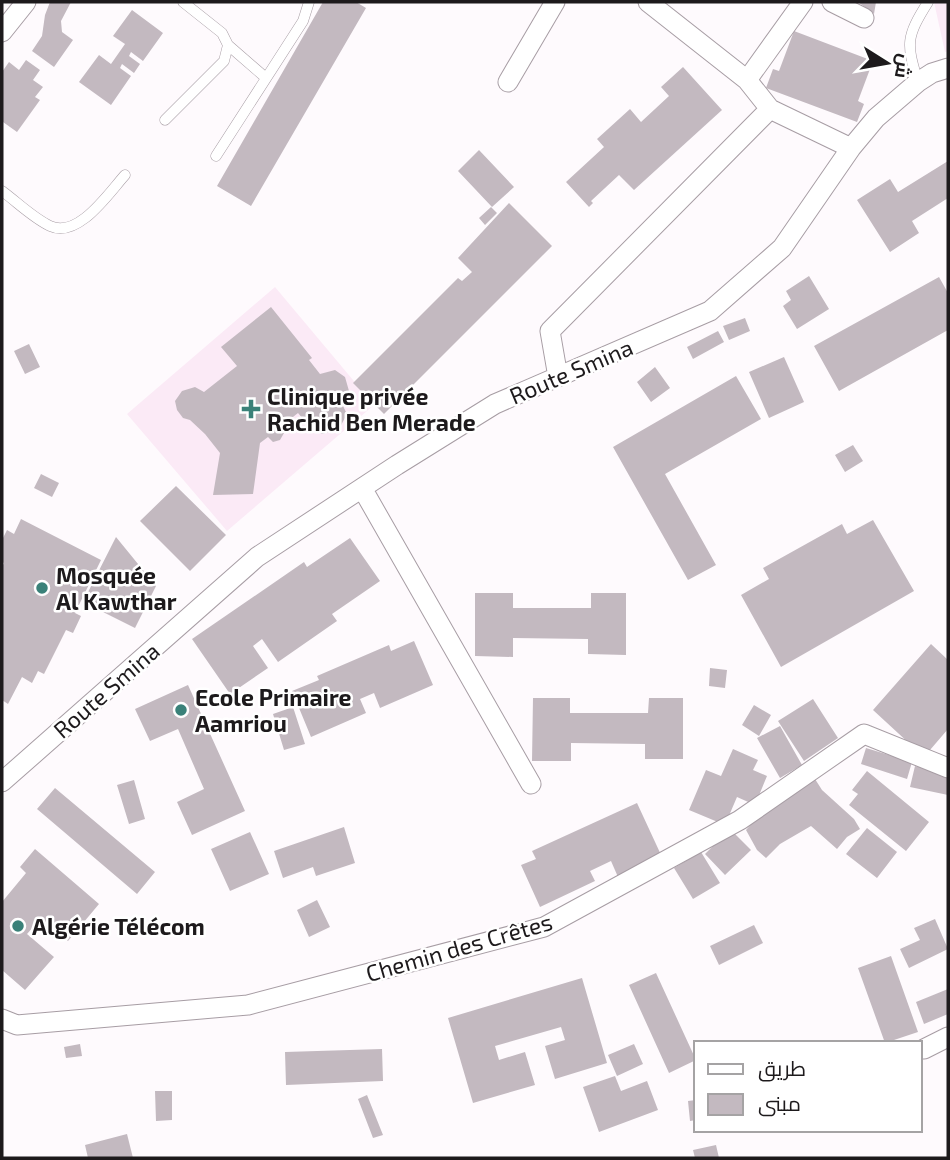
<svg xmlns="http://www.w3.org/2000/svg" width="950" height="1160" viewBox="0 0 950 1160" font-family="'Exo 2',Cairo,sans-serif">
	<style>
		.built { fill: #fbeaf6 }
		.building { fill: #c3b9c0 }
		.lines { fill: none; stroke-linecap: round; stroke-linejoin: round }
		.lane-casing { stroke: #a79da4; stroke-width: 11 }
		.street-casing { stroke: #a79da4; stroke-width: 21 }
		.lane { stroke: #fff; stroke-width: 10 }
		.street { stroke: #fff; stroke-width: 19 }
		.poi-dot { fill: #3a8179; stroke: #fff; stroke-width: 2.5 }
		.labels { text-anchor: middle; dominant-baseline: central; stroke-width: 5; stroke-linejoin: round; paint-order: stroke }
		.street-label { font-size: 23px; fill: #1d1a1c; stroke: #fff }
		.poi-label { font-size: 23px; font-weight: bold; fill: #1d1a1c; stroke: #fff; text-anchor: start }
	</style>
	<rect width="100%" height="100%" fill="#fefafd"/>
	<path class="built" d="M934 2H948V51L945 52Z
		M275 287 374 405 227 531 127 414Z"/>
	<path class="building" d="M50 2H71L61 21 62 32 73 40 54 67 32 51 42 36 45 15Z
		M323 2H356L366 8 251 206 217 186Z
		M858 2H876L874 14Z
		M132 10 163 33 143 61 131 52 129 56 140 64 134 73 122 64 120 68 131 76 111 105 79 82 99 55 111 64 125 44 113 36Z
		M794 31 873 61 858 101 864 104 857 122 766 88 773 69 779 71Z
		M26 60 40 70 33 80 43 87 35 97 40 100 17 132 3 122 2 124V72L9 62 19 70Z
		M683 67 722 110 634 190 619 175 591 201 593 203 589 207 566 182 604 147 597 139 630 109 641 122 669 96 661 87Z
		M479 150 514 187 492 207 458 171Z
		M948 161V198L912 221 919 233 890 252 857 200 890 179 898 192Z
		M509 203 552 246 384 414 353 383 458 278 462 281 472 272 458 258Z
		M491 207 497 213 485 225 479 218Z
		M809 276 829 309 797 329 783 306 791 300 786 291Z
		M939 277 948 293V330L839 391 814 346Z
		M271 307 312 358 309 360 320 374 335 370 345 377 349 391 340 400 347 414 339 429 322 434 308 425 298 413 279 428 284 433 280 440 273 442 268 437 260 443 253 494 213 495 220 453 205 434 190 420 183 418 177 410 175 401 182 391 195 387 204 392 237 366 221 347Z
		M745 318 750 331 729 340 723 326Z
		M718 331 724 342 693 359 687 347Z
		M29 344 40 367 25 374 14 351Z
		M784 357 804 402 769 418 749 372Z
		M655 367 670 388 651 402 637 382Z
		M736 376 761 419 665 474 716 565 688 580 613 447Z
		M853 445 863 461 845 472 835 455Z
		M41 474 59 483 52 497 34 488Z
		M176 486 226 535 190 571 140 521Z
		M21 519 101 560 75 613 81 616 73 633 66 630 44 674 38 671 32 683 22 677 8 704 2 700V567L4 563 2 562V540L7 530 14 534Z
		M873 520 914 591 781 667 741 595 769 579 763 568 842 524 847 534Z
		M116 537 156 586 135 628 83 602Z
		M350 538 380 581 332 614 337 621 278 662 262 639 253 646 268 668 230 694 192 639 304 562 307 567Z
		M475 593H513V608H591V593H626V655L588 654V639L513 638V657L475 656Z
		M414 641 433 685 380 708 374 693 360 699 366 713 311 737 292 691 319 680 317 676 389 645 391 651Z
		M931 644 948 660V729L924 757 873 710Z
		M710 668 727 670 725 688 709 686Z
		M188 685 245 811 192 835 177 802 204 789 178 729 150 741 135 709Z
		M533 698H570V713H648L649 698H683V759H645V744L571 743V761H532Z
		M813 699 838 738 804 761 778 721Z
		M754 705 771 715 759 736 742 725Z
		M293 707 305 744 284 750 273 714Z
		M780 726 802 765 780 778 757 738Z
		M866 748 912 762 907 779 861 764Z
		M733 749 758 760 753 770 767 776 755 805 737 797 725 825 689 810 706 770 721 776Z
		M915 766 948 774V795L910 787Z
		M867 771 929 822 906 851 849 805 858 794 852 790Z
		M815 779 822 790 854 819 860 829 847 837 837 849 811 826 780 844 766 858 757 850 746 830 763 811Z
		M134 780 145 819 129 824 117 785Z
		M55 788 155 872 137 894 37 809Z
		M637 803 662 857 618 877 611 861 590 871 595 881 540 907 521 865 536 859 532 851Z
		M344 827 355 863 316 876 313 867 283 878 274 851Z
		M867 828 897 852 877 878 846 854Z
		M730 829 751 850 725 875 705 854Z
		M250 832 269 874 230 891 211 849Z
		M35 849 99 904 68 941 41 918 27 934 54 957 25 990 2 970V902L26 873 20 867Z
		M701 852 720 883 693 899 674 868Z
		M317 900 330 927 309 937 297 910Z
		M935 919 948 949 909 968 900 949 920 940 914 928Z
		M754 925 763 943 719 965 710 946Z
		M891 956 918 1032 885 1043 858 968Z
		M656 973 696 1060 669 1073 629 985Z
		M582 978 607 1063 555 1079 545 1046 565 1040 561 1027 495 1046 499 1060 525 1052 535 1085 473 1103 448 1018Z
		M948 989V1014L924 1024 916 1002Z
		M80 1044 82 1056 66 1058 64 1047Z
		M634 1044 643 1064 617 1076 608 1055Z
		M382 1049 383 1081 286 1085 285 1052Z
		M615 1076 621 1091 647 1081 658 1110 599 1132 583 1087Z
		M155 1091H172V1120L156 1121Z
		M367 1095 383 1135 373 1138 358 1099Z
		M696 1100V1120L690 1121 688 1101Z
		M127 1134 133 1158H88L85 1145Z
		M716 1145 719 1158H695L693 1150Z"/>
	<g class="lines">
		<defs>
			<path id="lane" d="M228 45 266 78
				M918 82C906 43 906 37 928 2
				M165 120 224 61 228 45 222 33 183 2
				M216 156 303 21 309 2
				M2 191C17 202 33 218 50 226 78 239 108 194 125 175"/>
			<path id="street" d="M648 2 747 80 770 109 851 148
				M832 2 864 18
				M2 32 26 2
				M747 80 803 2
				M508 82 555 2
				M558 377 550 331 770 109
				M362 488 531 784
				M2 782 257 557 397 465 495 404 710 311 782 248 851 148 876 118 918 82 932 73 948 68
				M2 1019 17 1025 248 1005 544 927 740 820 864 734 948 768
				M924 1049 948 1037"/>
		</defs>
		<use href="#lane" class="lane-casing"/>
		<use href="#street" class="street-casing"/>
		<use href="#lane" class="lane"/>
		<use href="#street" class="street"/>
	</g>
	<g class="poi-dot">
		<path d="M247.5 398.5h7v7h7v7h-7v7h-7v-7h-7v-7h7z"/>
		<circle cx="42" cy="588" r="7"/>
		<circle cx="181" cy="710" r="7"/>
		<circle cx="18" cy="926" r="7"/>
	</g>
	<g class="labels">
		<g class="street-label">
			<text transform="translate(571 371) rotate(-23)">Route Smina</text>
			<text transform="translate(106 690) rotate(-41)">Route Smina</text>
			<text transform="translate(459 947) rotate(-16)">Chemin des Crêtes</text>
		</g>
		<g class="poi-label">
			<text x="267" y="396">Clinique privée<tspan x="267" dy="26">Rachid Ben Merade</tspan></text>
			<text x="56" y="575">Mosquée<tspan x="56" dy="26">Al Kawthar</tspan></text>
			<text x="195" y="697">Ecole Primaire<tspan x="195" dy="26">Aamriou</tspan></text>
			<text x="32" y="926">Algérie Télécom</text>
		</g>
	</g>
	<rect width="950" height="1160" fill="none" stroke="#1d1a1c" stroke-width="7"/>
	<rect x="694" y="1041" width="228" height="91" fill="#ffffff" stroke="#a5a3a4" stroke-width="2"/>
	<rect x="708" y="1064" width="35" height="10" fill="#ffffff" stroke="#a5a3a4" stroke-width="2"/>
	<text x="758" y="1076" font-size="21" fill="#1d1a1c">طريق</text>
	<rect x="708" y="1094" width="35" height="21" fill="#c3b9c0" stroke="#a5a3a4" stroke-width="2"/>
	<text x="758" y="1111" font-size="21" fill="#1d1a1c">مبنى</text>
	<g transform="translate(887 63) rotate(101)" stroke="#ffffff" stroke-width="5" paint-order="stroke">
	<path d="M0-5L12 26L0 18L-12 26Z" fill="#1d1a1c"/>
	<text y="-10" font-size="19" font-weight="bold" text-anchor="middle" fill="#1d1a1c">ش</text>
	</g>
</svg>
